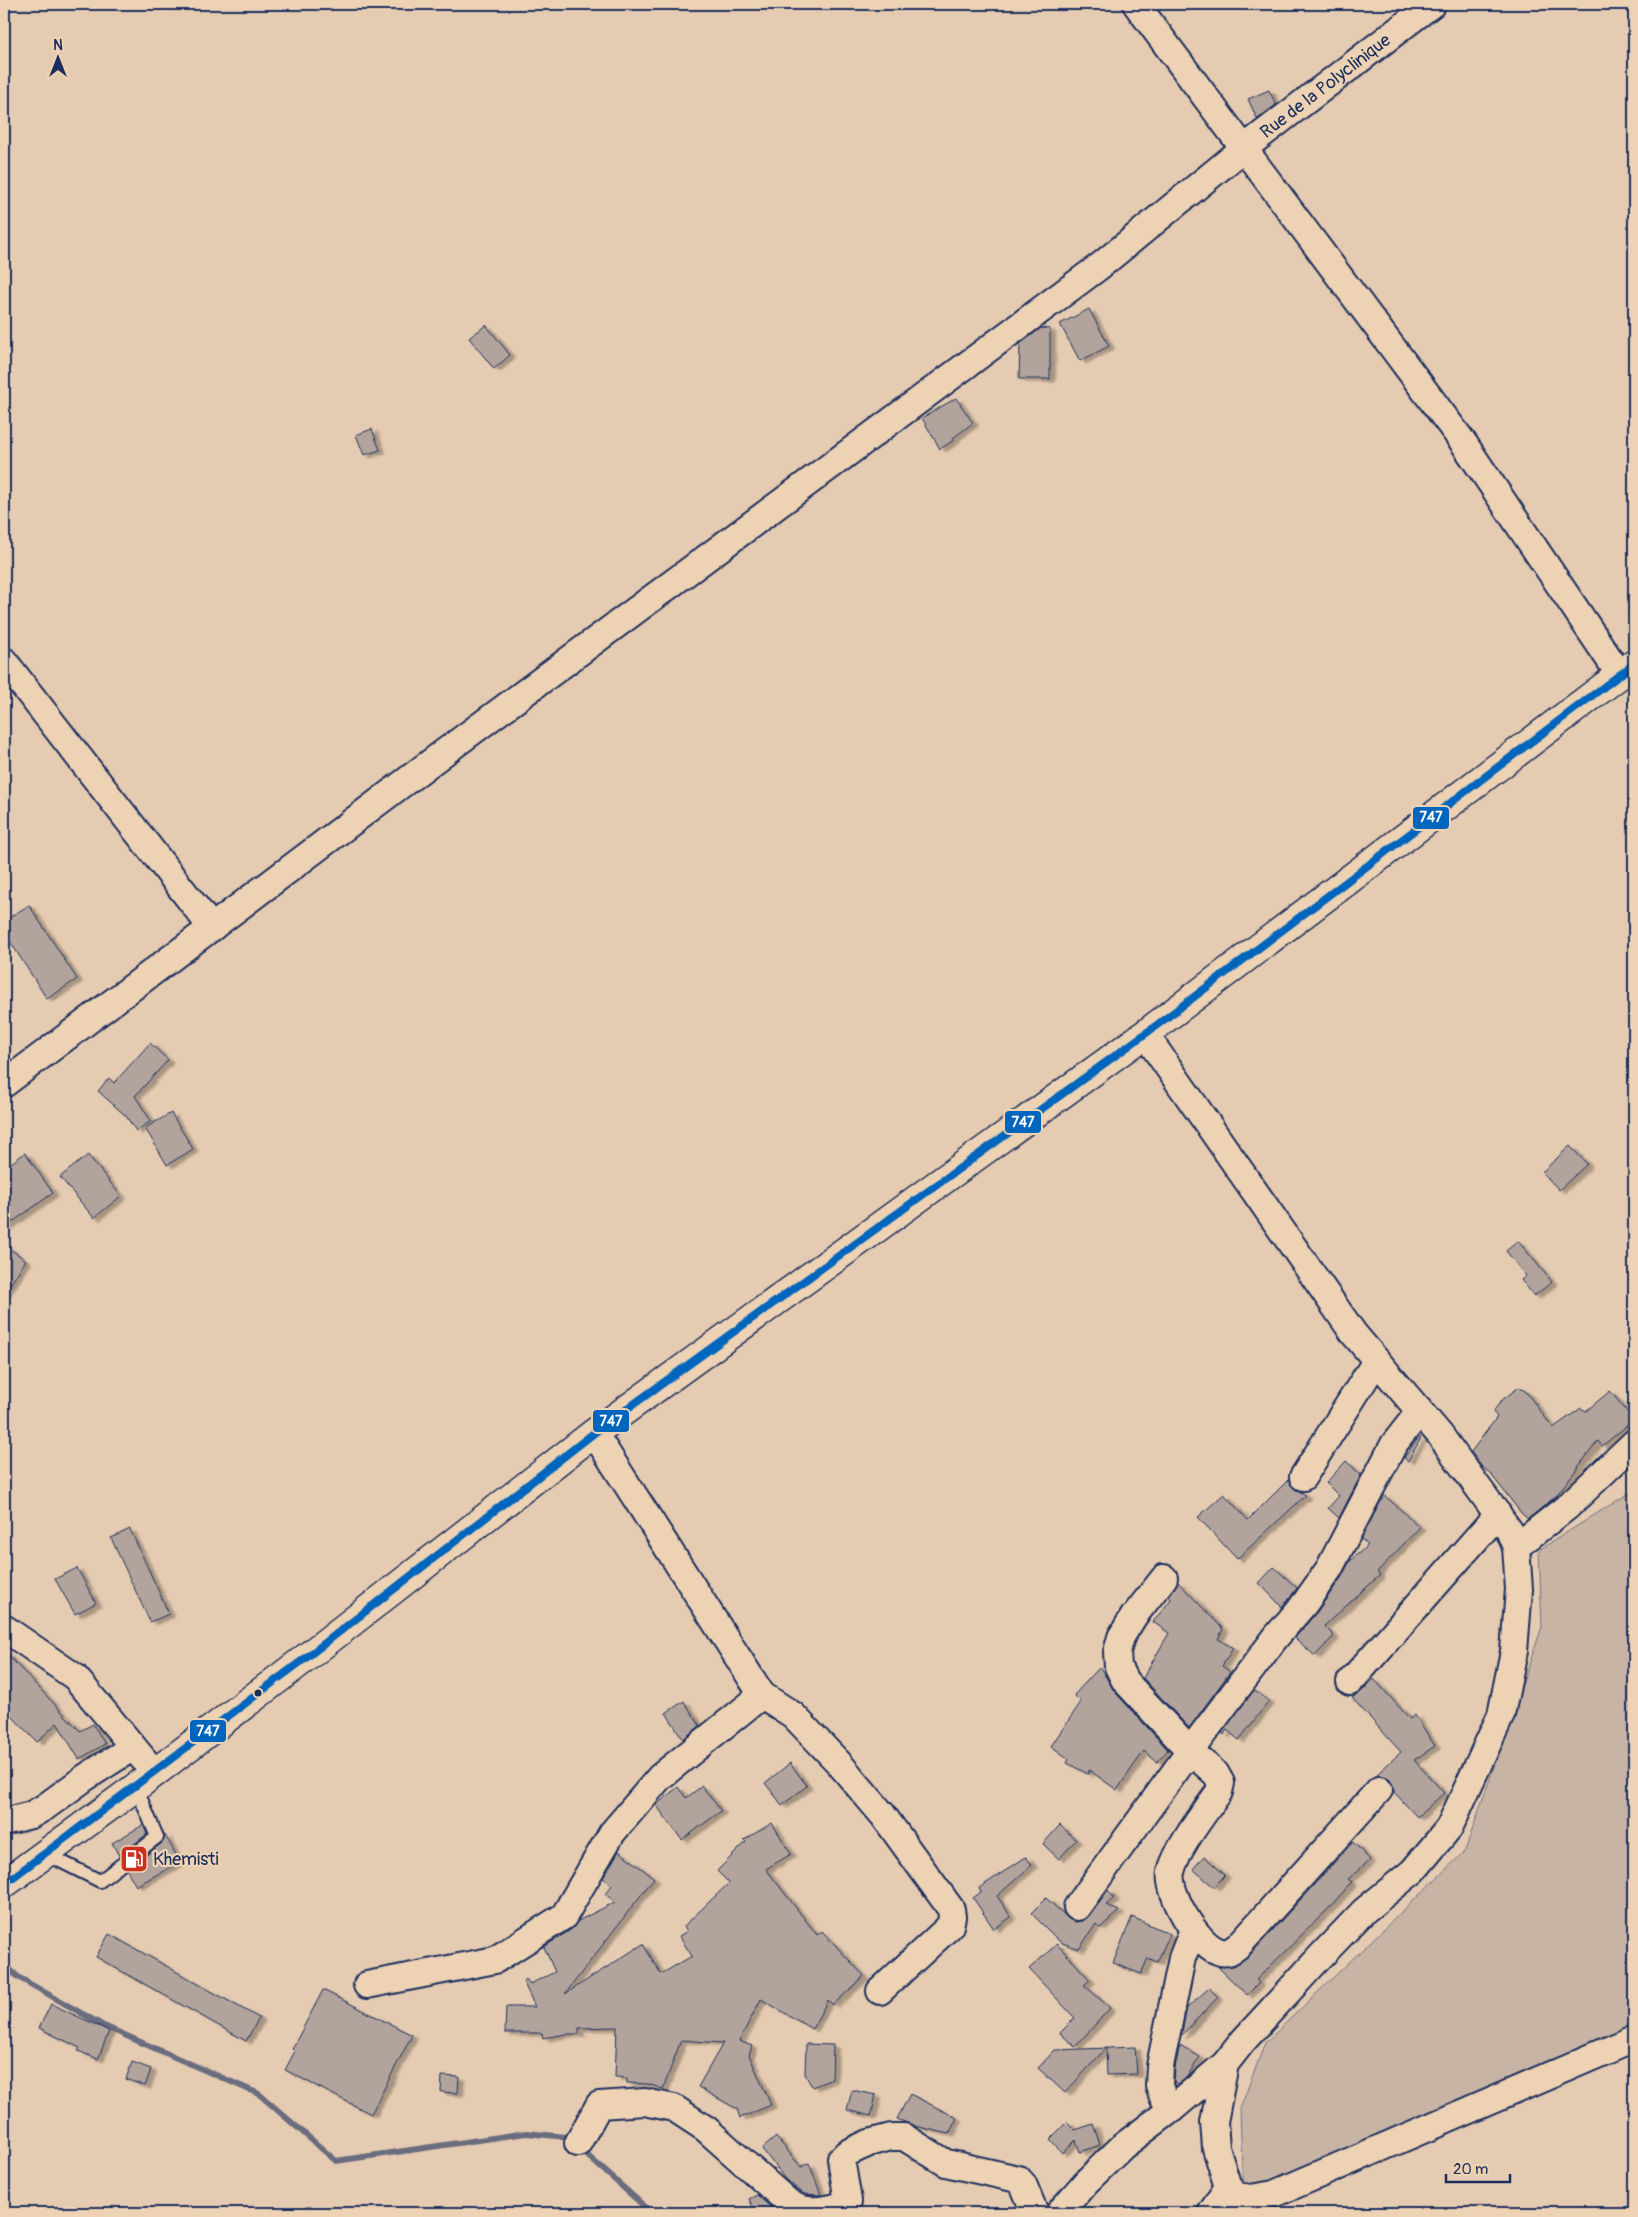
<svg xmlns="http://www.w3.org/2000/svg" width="1638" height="2217" viewBox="0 0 1638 2217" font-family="Pangolin,sans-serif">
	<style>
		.green { fill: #c7b4a5; stroke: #717282 }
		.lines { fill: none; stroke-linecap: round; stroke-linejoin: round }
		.stream { stroke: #6b6c7f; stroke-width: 6 }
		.building { fill: #b2a49c; stroke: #1b2f5e; filter: url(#shadow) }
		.service-casing { stroke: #1b2f5e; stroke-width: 16 }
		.minor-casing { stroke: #1b2f5e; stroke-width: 30 }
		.primary-casing { stroke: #1b2f5e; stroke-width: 31 }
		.service { stroke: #edd2b4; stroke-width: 12 }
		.minor { stroke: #edd2b4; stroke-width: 26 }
		.primary { stroke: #edd2b4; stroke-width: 28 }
		.bus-1-casing { stroke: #edd2b4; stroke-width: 11 }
		.bus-1 { stroke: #0065bd; stroke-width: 8 }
		.bus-dot { fill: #1b2f5e; stroke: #edd2b4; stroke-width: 2 }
		.labels { text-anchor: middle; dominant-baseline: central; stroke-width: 4.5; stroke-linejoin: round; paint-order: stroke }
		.street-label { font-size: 18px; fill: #1b2f5e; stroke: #edd2b4 }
		.poi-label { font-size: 18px; fill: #1b2f5e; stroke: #edd2b4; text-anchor: start }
		.line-badge { stroke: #edd2b4; stroke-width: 2 }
		.badge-label { font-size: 14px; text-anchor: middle; font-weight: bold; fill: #fff }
	</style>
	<defs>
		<filter id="shadow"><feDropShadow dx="5.5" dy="3" stdDeviation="1" flood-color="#0004"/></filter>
	</defs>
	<rect width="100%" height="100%" fill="#e5cbb1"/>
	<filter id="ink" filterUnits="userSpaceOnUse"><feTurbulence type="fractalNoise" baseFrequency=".02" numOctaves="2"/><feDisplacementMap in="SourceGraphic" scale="10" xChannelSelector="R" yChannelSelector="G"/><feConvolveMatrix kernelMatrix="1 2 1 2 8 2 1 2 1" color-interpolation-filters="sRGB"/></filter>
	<g filter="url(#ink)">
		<path class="green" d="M1634 1490V2024L1243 2198 1240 2109 1265 2043 1465 1851 1542 1627 1539 1550Z"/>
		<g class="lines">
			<path class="stream" d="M4 1964 18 1977 104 2026 259 2094 336 2161 526 2133 567 2137 573 2142
				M580 2149 652 2213"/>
		</g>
		<path class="building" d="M1269 90 1276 105 1257 119 1248 99Z
			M1089 309 1109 346 1080 361 1060 324Z
			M486 325 510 355 494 369 469 338Z
			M1041 328 1050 329V379H1019L1020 344Z
			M956 398 973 423 953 438 954 440 940 449 922 418Z
			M372 429 380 450 364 455 356 435Z
			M29 905 77 979 47 999 4 932V921Z
			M150 1043 168 1060 135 1096 151 1121 136 1131 126 1116 98 1091 109 1078 114 1083Z
			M171 1113 193 1149 167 1165 145 1128Z
			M1570 1146 1587 1164 1559 1190 1542 1172Z
			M25 1153 53 1193 4 1228V1168Z
			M88 1155 121 1196 94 1218 60 1177Z
			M1518 1241 1552 1282 1534 1296 1521 1280 1526 1276 1506 1251Z
			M4 1245 26 1260 4 1294Z
			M1519 1387 1526 1392 1553 1428 1581 1408 1586 1411 1610 1391 1634 1420 1602 1446 1598 1441 1556 1496 1528 1519 1521 1513 1490 1473 1482 1467 1471 1452 1497 1417 1493 1412 1501 1401Z
			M1419 1437 1421 1438 1408 1461 1404 1458Z
			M1346 1461 1361 1475 1339 1518 1328 1508 1339 1496 1326 1483Z
			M1289 1479 1295 1489 1306 1495 1237 1559 1198 1517 1224 1494 1248 1520Z
			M1384 1495 1420 1527 1377 1572 1380 1575 1324 1626 1334 1636 1315 1656 1295 1638 1317 1612 1341 1578 1350 1561 1368 1545 1361 1539Z
			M130 1529 169 1614 150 1622 111 1538Z
			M1274 1567 1297 1588 1282 1607 1259 1583Z
			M77 1568 96 1603 75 1614 55 1579Z
			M1178 1582 1223 1629 1218 1639 1233 1648 1222 1666 1230 1672 1189 1728 1143 1678 1169 1633 1153 1622 1171 1599 1169 1596Z
			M4 1651 80 1731 93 1724 105 1744 79 1759 57 1723 37 1742 4 1708Z
			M1100 1667 1114 1691 1168 1750 1157 1762 1144 1751 1117 1790 1089 1770 1088 1774 1067 1763 1069 1759 1051 1746 1081 1702 1074 1695Z
			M1374 1679 1410 1719 1415 1715 1435 1746 1414 1760 1444 1793 1417 1817 1394 1792 1393 1785 1389 1779 1377 1774 1401 1752 1352 1698 1361 1692Z
			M1254 1690 1269 1701 1239 1740 1227 1730 1224 1735 1222 1733Z
			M684 1701 700 1726 683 1739 666 1713Z
			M790 1763 807 1786 782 1805 765 1783Z
			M702 1786 721 1811 682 1840 656 1805 678 1787 686 1798Z
			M772 1823 791 1854 766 1869 817 1935 822 1931 864 1976 833 2005 828 2000 812 2029 761 1999 739 2041 752 2046 749 2055 771 2105 740 2118 737 2109 698 2087 723 2043 681 2040 663 2089 648 2084 627 2083V2078L615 2077 617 2027 579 2028V2034H566L543 2038 542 2033H505L506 2007H535L523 1981 526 1979 530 1984 555 1972 544 1947 572 1929 578 1921 615 1902 605 1894 612 1885 603 1878 619 1851 654 1878 565 1994 643 1944 661 1974 692 1956 679 1936 687 1931 684 1926 729 1883 717 1871 746 1842 744 1840Z
			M143 1825 147 1834 119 1856 112 1843Z
			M1060 1825 1076 1840 1059 1859 1043 1844Z
			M165 1835 180 1862 136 1886 127 1870 162 1843Z
			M1353 1842 1370 1860 1348 1879 1352 1882 1328 1909 1256 1980 1259 1983 1247 1995 1218 1967 1234 1966 1249 1956Z
			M1204 1856 1225 1875 1214 1887 1193 1869Z
			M1026 1857 1032 1865 997 1896 1011 1917 994 1929 973 1898 981 1892 979 1888Z
			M1108 1890 1114 1898 1106 1905 1119 1911 1100 1928 1096 1924 1079 1949 1060 1942 1031 1913 1046 1898 1069 1919 1075 1922 1083 1921 1089 1916Z
			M1132 1917 1170 1934 1157 1962 1148 1958 1141 1974 1113 1963Z
			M109 1934 259 2018 246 2041 96 1957Z
			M1057 1944 1090 1980 1084 1985 1110 2008 1075 2047 1060 2033 1075 2018 1029 1969Z
			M1209 1988 1218 1997 1181 2036 1187 2008Z
			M323 1990 412 2035 371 2114 285 2070 295 2051 292 2049Z
			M51 2004 109 2031 98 2059 78 2051 80 2048 39 2028Z
			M806 2044 833 2045 832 2079 812 2087 805 2074Z
			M1180 2045 1200 2057 1186 2078 1177 2085 1174 2083 1175 2068Z
			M1135 2047 1137 2074 1107 2075 1106 2048 1065 2093 1038 2068 1055 2050Z
			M132 2062 151 2069 145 2086 126 2079Z
			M442 2076 459 2077 458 2093 441 2092Z
			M852 2090 876 2095 871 2116 847 2110Z
			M910 2094 957 2118 949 2134 915 2126 897 2119Z
			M1067 2122 1075 2130 1093 2124 1100 2145 1080 2152 1076 2140 1062 2153 1050 2139Z
			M776 2137 801 2167 809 2163 821 2195 804 2194 785 2179 762 2149Z
			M757 2195 775 2211 771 2213H756L749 2199Z"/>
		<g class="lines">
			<defs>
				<path id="service" d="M46 1854 100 1881 157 1837 136 1787"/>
				<g id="minor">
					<path d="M1136 4 1463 442 1620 675"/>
					<path d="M4 661 212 928"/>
					<path d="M1145 1034 1354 1334 1440 1435 1509 1530 1516 1547 1519 1589 1514 1651 1501 1715 1449 1828 1413 1871 1364 1911 1321 1956 1243 2041 1225 2064 1214 2122 1216 2148 1228 2187 1236 2196 1251 2198 1274 2194 1634 2039"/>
					<path id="s1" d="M4 1084 438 757 1100 266 1243 149 1432 4"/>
					<path d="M1303 1477 1376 1361"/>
					<path d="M1516 1547 1567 1507 1634 1443"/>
					<path d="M1164 1578 1134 1616 1121 1637 1117 1652 1118 1667 1125 1681 1190 1751 1216 1774 1221 1783 1219 1792C1205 1812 1176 1849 1171 1872 1167 1893 1197 1944 1218 1951 1227 1955 1233 1950 1239 1945L1379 1790"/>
					<path d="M4 1628 75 1677 155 1773"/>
					<path d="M1350 1682 1498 1514"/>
					<path d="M762 1695 793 1715 838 1762 883 1815 951 1909 952 1917 950 1926 880 1991"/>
					<path d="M4 1822 31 1815 45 1807 86 1777 133 1747"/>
					<path d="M1077 1907 1190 1751 1276 1637 1305 1603 1329 1569 1394 1444 1420 1411"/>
					<path d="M367 1985 495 1960 564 1916 612 1833 660 1777 762 1695 594 1433"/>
					<path d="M1172 2109 1163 2097 1159 2086 1160 2066 1182 1958 1193 1930"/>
					<path d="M578 2143 599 2105 645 2102 674 2108 706 2129 788 2202C792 2204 797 2208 802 2209 815 2212 838 2209 848 2201L841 2159 847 2153 869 2143 891 2137H904L946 2163 1018 2179 1023 2184 1035 2213"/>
					<path d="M1059 2213 1086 2182 1123 2146 1172 2109 1225 2064"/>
					<path d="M1211 2213 1228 2187"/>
				</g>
				<path id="primary" d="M4 1884 136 1787 307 1657 594 1433 1145 1034 1634 664"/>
			</defs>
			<use href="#service" class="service-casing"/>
			<use href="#minor" class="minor-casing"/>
			<use href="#primary" class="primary-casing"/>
			<use href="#service" class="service"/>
			<use href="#minor" class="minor"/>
			<use href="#primary" class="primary"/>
			<defs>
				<path id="bus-1" d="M4 1884 307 1657 594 1433 1145 1034 1634 664"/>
			</defs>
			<use href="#bus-1" class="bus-1-casing"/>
			<use href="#bus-1" class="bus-1"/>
		</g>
	</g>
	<defs>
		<symbol id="fuel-square" viewBox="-11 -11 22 22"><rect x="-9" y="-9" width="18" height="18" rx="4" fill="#c8321e" stroke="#edd2b4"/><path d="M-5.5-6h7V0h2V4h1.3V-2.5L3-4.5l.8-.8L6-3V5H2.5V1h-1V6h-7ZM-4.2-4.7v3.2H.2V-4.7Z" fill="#fff"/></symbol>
	</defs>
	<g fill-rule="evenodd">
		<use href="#fuel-square" x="118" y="1843" width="32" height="32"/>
	</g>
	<circle class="bus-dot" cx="258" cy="1693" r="4.5"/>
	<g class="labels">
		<g class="street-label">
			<text stroke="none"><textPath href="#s1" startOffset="1656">Rue de la Polyclinique</textPath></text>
		</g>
		<g class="poi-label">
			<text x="153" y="1859">Khemisti</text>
		</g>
	</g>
	<g class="line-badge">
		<rect x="1412" y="806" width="38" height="24" rx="5" fill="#0065bd"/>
		<rect x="1004" y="1110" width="38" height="24" rx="5" fill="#0065bd"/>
		<rect x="592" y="1409" width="38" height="24" rx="5" fill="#0065bd"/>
		<rect x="189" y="1719" width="38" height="24" rx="5" fill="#0065bd"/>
	</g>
	<g class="badge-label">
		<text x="1431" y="822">747</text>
		<text x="1023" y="1127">747</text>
		<text x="611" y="1426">747</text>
		<text x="208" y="1736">747</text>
	</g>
	<rect width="1638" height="2217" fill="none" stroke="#edd2b4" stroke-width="20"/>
	<rect x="10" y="10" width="1618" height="2197" fill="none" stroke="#1b2f5e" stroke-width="2" filter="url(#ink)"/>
	<g transform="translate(58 58)" stroke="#edd2b4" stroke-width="4" paint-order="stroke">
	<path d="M0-4L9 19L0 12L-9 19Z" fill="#1b2f5e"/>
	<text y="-8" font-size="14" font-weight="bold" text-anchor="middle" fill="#1b2f5e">N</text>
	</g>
	<path d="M1446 2174v8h64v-8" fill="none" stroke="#1b2f5e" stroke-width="2.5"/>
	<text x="1453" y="2174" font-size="15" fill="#1b2f5e" stroke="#edd2b4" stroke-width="4" paint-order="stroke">20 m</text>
</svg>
